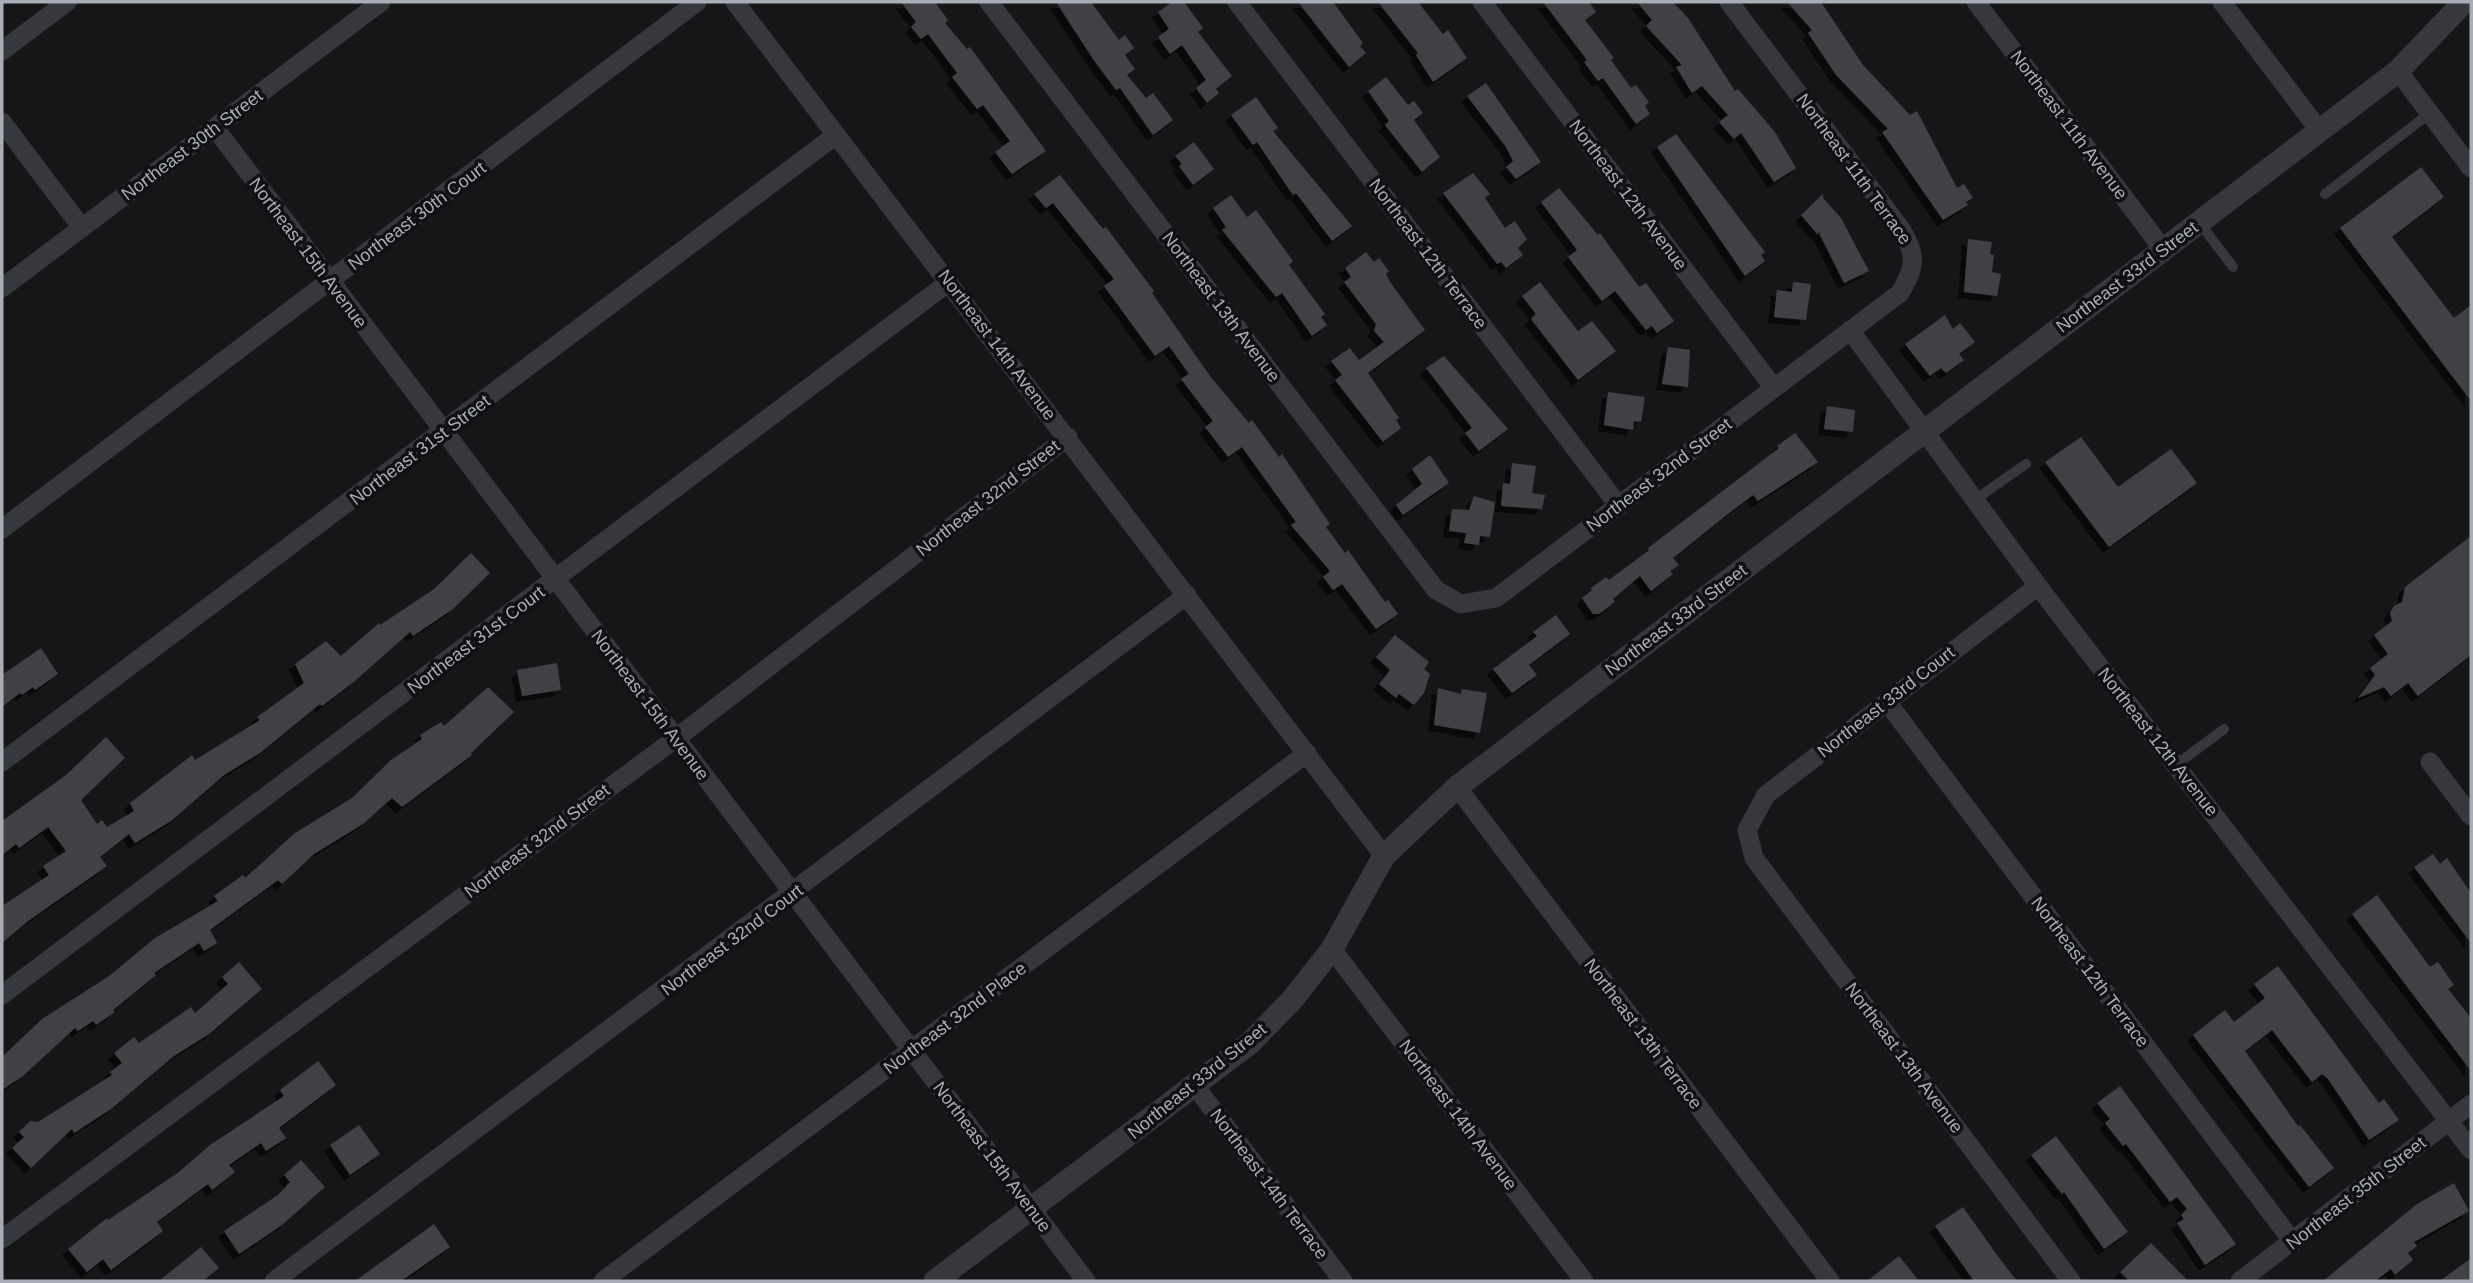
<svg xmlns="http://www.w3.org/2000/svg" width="2473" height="1283" viewBox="0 0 2473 1283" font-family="Helvetica,sans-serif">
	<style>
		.building { fill: #404145; filter: url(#shadow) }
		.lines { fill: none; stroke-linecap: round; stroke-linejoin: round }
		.service { stroke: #37383d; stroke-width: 10 }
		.minor { stroke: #37383d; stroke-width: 19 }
		.tertiary { stroke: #37383d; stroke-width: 23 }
		.labels { text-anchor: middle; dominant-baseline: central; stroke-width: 7; stroke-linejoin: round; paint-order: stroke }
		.street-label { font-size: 18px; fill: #a8adb8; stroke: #111113 }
	</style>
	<defs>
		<filter id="shadow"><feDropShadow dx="-6" dy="6" stdDeviation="0" flood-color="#0009"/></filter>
	</defs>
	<rect width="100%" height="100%" fill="#161618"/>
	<path class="building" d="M901 2H935L948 20 945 23 967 49 970 47 1046 151 1012 174 995 152 1010 141 983 105 977 109 952 77 957 73 928 34 921 39 911 27 916 22Z
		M1056 2H1091L1119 40 1125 35 1134 48 1125 55 1135 69 1127 75 1146 98 1153 93 1173 120 1153 135 1120 88 1116 90 1093 59Z
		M1172 2H1184L1203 28 1198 32 1232 76 1216 89 1219 93 1207 103 1196 88 1206 80 1182 45 1170 54 1158 37 1169 29 1158 12Z
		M1298 2H1333L1363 43 1360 46 1366 53 1349 67Z
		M1378 2H1418L1443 34 1448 30 1467 58 1433 82 1416 55 1418 53Z
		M1543 2H1589L1596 12 1585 20 1614 58 1611 60 1631 88 1636 85 1649 102 1645 106 1650 114 1636 124 1603 78 1598 81 1584 62 1587 60Z
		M1637 2H1673L1688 18 1735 91 1738 89 1775 132 1796 168 1774 182 1741 133 1734 139 1719 122 1728 115 1702 86 1692 93 1676 67 1682 65 1646 26 1652 20Z
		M1787 2H1821L1863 65 1910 115 1917 111 1957 188 1964 184 1973 198 1966 202 1968 205 1943 220 1882 132 1888 129 1836 75 1808 33 1812 30Z
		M1386 77 1408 105 1414 101 1423 113 1414 120 1440 157 1422 172 1385 125 1389 121 1368 91Z
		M1486 83 1541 162 1516 179 1506 167 1513 161 1506 147 1467 96Z
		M1256 97 1278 128 1273 131 1352 226 1332 241 1296 193 1293 195 1257 142 1253 145 1231 115Z
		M1676 134 1765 252 1761 255 1765 261 1745 276 1657 147Z
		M1194 142 1214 169 1193 185 1179 166 1182 164 1175 156Z
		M2421 167 2444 197 2392 237 2454 318 2471 305V401L2340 228Z
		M1473 173 1490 194 1485 198 1505 228 1515 221 1527 239 1518 248 1523 255 1506 268 1501 262 1497 264 1443 193Z
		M1060 175 1103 229 1106 227 1154 291 1152 293 1210 376 1249 423 1252 420 1279 457 1282 454 1330 524 1326 527 1345 553 1348 550 1385 602 1388 600 1398 614 1376 629 1342 584 1333 590 1323 577 1330 571 1291 525 1296 522 1242 447 1228 457 1205 427 1213 421 1181 379 1189 374 1169 346 1155 356 1104 286 1114 279 1053 203 1046 208 1034 194Z
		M1559 188 1598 235 1600 233 1639 287 1646 283 1674 321 1657 333 1652 326 1646 330 1615 291 1602 301 1568 257 1577 250 1541 202Z
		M1823 194V198L1841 218 1869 271 1844 283 1818 231V235L1801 215Z
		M1231 195 1247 217 1256 210 1293 261 1289 265 1325 314 1321 317 1327 325 1312 336 1282 293 1276 297 1222 230 1226 227 1213 208Z
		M1968 239 1992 242 1990 254 1994 255 1992 272 2001 274 1997 296 1964 292Z
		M1366 252 1374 262 1379 258 1389 271 1386 274 1390 282 1425 330 1368 373 1399 418 1396 420 1401 428 1383 442 1335 380 1342 375 1331 361 1350 348 1359 360 1384 342 1374 331 1376 324 1344 282 1351 277 1345 268Z
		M1540 282 1578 331 1592 321 1616 351 1578 380 1531 319 1536 314 1522 296Z
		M1793 282 1811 284 1806 320 1774 317 1777 290 1792 292Z
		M1945 315 1953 329 1960 323 1975 342 1959 354 1964 360 1946 373 1941 368 1930 376 1905 344Z
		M1668 347 1690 350 1688 387 1662 384Z
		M1444 356 1508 429 1479 451 1465 433 1472 428 1426 368Z
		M1608 392 1645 397 1641 422 1634 421 1633 430 1604 425Z
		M1827 406 1855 410 1853 432 1824 429Z
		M1795 433 1818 462 1758 501 1753 495 1724 517 1673 558 1679 565 1670 571 1673 574 1651 591 1640 576 1613 599 1615 602 1599 614H1593L1582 598 1592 590 1591 588 1606 577 1609 580 1649 550 1648 548 1779 448 1777 446Z
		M2081 437 2118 487 2171 449 2197 483 2109 547 2045 462Z
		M1430 455 1449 483 1403 515 1396 505 1422 484 1412 469Z
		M1512 463 1536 466 1532 493 1545 495 1542 509 1501 506 1503 483 1510 484Z
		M1474 496 1495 502 1490 537 1480 536 1479 545 1464 543 1466 533 1449 531 1452 509 1469 510Z
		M2471 536V655L2418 696 2408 683 2391 696 2384 687 2358 698 2375 675 2370 668 2388 654 2374 635 2392 621 2390 613 2394 606 2402 602 2405 587Z
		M471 553 490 573 453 609 413 636 410 632 355 681 322 706 320 704 260 753 224 775 171 821 135 843 129 834 100 857 107 866 28 921 2 943V906L49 875 43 866 66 851 48 827 19 848 16 844 2 855V821L66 775 106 737 125 758 81 800 97 824 102 820 107 827 134 811 130 803 192 755 195 760 260 720 257 717 304 683 295 664 326 641 341 656 379 623 380 625 434 589Z
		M1556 615 1570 634 1529 665 1537 675 1512 693 1493 669 1537 636 1533 632Z
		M1395 635 1429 662 1424 669 1430 674 1424 693 1414 705 1399 694 1396 698 1379 684 1390 670 1376 657Z
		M41 648 58 674 35 690 33 687 22 695 20 693 2 707V675Z
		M557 663 561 690 522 696 517 670Z
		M488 687 514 712 471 753 472 755 402 807 392 798 363 824 314 854 282 884 278 880 210 930 217 943 204 951 199 943 154 973 156 975 113 1010 115 1012 96 1025 93 1021 78 1031 75 1028 23 1076 2 1090V1057L42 1019 109 976 155 938 218 901 214 896 243 875 245 878 295 833 352 798 391 760 422 739 420 735 441 722 444 726Z
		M1438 688 1461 694 1462 689 1487 693 1480 733 1434 725Z
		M2433 854 2440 864 2447 858 2471 893V943L2414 867Z
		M2377 895 2430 967 2438 962 2454 985 2448 989 2471 1018V1071L2352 914Z
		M239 962 262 989 209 1034 174 1056 111 1109 74 1133 72 1129 31 1168 12 1148 24 1137 19 1132 30 1121 38 1122 112 1075 110 1072 122 1063 114 1053 134 1037 139 1043 191 1007 195 1013 228 984 222 977Z
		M2278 966 2379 1103 2384 1099 2399 1120 2369 1140 2328 1079 2322 1074 2312 1082 2272 1030 2245 1051 2298 1126 2300 1125 2334 1168 2309 1187 2193 1035 2225 1010 2234 1022 2265 998 2254 984Z
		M318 1061 336 1085 279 1128 286 1138 266 1151 261 1143 229 1165 235 1172 212 1190 208 1184 157 1222 163 1231 111 1270 103 1259 87 1272 68 1249 107 1218 108 1220 179 1172 210 1145 284 1096 280 1090Z
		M2120 1086 2236 1244 2205 1265 2177 1223 2184 1219 2181 1215 2187 1209 2177 1197 2170 1202 2126 1144 2123 1146 2105 1123 2110 1119 2097 1103Z
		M359 1125 380 1154 350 1175 330 1145Z
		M2056 1136 2128 1232 2104 1249 2064 1192 2062 1194 2031 1155Z
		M301 1160 325 1187 282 1225 239 1254 224 1231 278 1195 290 1182 284 1175Z
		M2454 1183 2469 1211 2414 1242 2417 1246 2408 1253 2413 1260 2395 1275 2391 1269 2375 1281H2323L2417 1204Z
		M1963 1207 1997 1255 2017 1281H1974L1935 1226Z
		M434 1224 450 1247 401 1281H355Z
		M2151 1243 2188 1281H2129L2120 1272Z
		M201 1247 219 1268 203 1281H159Z
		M1899 1256 1919 1281H1867Z
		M2471 1258V1281H2440Z"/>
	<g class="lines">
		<path class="service" d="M2325 194 2430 113
			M2199 222 2233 267
			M1976 499 2026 464
			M2176 765 2224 729"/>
		<path class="minor" d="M735 2 1384 856
			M989 2 1436 590 1461 604 1496 598 1900 293C1916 265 1917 257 1901 229L1729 2
			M1237 2 1619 506
			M1482 2 1774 388
			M1976 2 2163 249
			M2222 2 2319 130
			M2 51 67 2
			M2398 71 2471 168
			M2 122 82 228
			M215 128 1086 1281
			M2 288 381 2
			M1850 330 2038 586 2471 1150
			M2 529 697 2
			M2038 586 1766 795 1747 830 1754 858 2071 1281
			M1887 702 2293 1242
			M2 762 836 135
			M2430 762 2471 816
			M1457 787 1830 1281
			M1332 949 1584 1281
			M2 995 949 282
			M1195 1086 1343 1281
			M2 1239 675 739 1068 437
			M274 1281 1187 595
			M603 1281 1307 753
			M2240 1281 2471 1104"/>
		<path class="tertiary" d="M935 1281 1250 1043 1292 1000 1332 949 1384 856 1457 787 2398 71 2464 2"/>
	</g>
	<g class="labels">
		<g class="street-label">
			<text transform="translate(2069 125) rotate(53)">Northeast 11th Avenue</text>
			<text transform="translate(192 145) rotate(-37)">Northeast 30th Street</text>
			<text transform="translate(1854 169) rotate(54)">Northeast 11th Terrace</text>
			<text transform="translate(1628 195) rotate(53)">Northeast 12th Avenue</text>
			<text transform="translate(417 216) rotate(-37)">Northeast 30th Court</text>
			<text transform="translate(308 253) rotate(53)">Northeast 15th Avenue</text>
			<text transform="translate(1428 254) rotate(53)">Northeast 12th Terrace</text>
			<text transform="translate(2127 277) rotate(-37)">Northeast 33rd Street</text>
			<text transform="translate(1221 307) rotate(53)">Northeast 13th Avenue</text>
			<text transform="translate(997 345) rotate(53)">Northeast 14th Avenue</text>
			<text transform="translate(420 450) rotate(-37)">Northeast 31st Street</text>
			<text transform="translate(1659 475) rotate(-37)">Northeast 32nd Street</text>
			<text transform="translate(988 498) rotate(-38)">Northeast 32nd Street</text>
			<text transform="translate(1676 620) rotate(-37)">Northeast 33rd Street</text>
			<text transform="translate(476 640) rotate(-37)">Northeast 31st Court</text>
			<text transform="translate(1886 702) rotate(-38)">Northeast 33rd Court</text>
			<text transform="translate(650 705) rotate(53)">Northeast 15th Avenue</text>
			<text transform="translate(2158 742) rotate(52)">Northeast 12th Avenue</text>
			<text transform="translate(537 841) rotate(-37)">Northeast 32nd Street</text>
			<text transform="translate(732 940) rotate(-37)">Northeast 32nd Court</text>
			<text transform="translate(2090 972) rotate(53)">Northeast 12th Terrace</text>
			<text transform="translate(955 1018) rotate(-37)">Northeast 32nd Place</text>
			<text transform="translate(1643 1034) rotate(53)">Northeast 13th Terrace</text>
			<text transform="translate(1904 1058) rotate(53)">Northeast 13th Avenue</text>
			<text transform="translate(1197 1081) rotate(-39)">Northeast 33rd Street</text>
			<text transform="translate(1458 1115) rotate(53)">Northeast 14th Avenue</text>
			<text transform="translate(992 1157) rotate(53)">Northeast 15th Avenue</text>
			<text transform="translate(1269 1184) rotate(53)">Northeast 14th Terrace</text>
			<text transform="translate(2356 1193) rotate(-38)">Northeast 35th Street</text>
		</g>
	</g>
	<rect width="2473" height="1283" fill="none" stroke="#a8adb8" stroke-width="7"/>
</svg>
